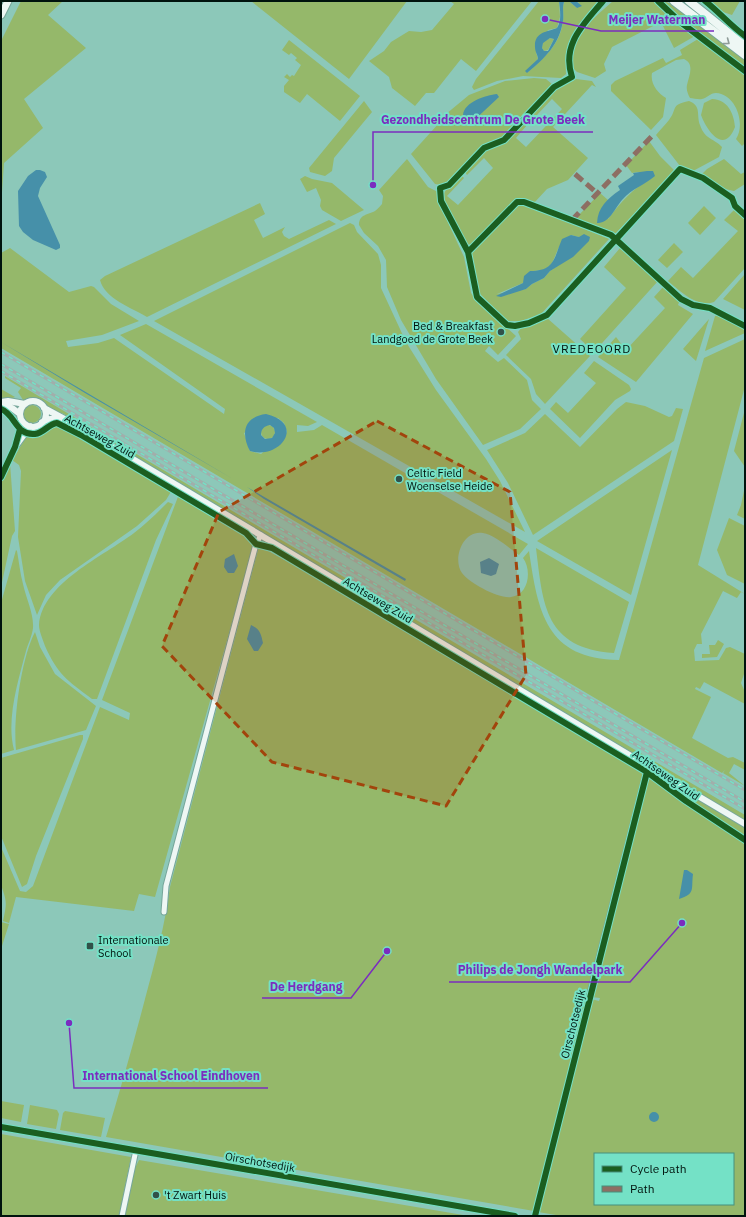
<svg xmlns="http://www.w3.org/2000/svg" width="746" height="1217" viewBox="0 0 746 1217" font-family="'IBM Plex Sans',sans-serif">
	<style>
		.green { fill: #95b86a; fill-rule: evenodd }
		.water { fill: #4690a9; fill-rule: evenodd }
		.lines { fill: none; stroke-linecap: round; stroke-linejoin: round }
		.minor-casing { stroke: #76a69a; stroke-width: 7 }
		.tertiary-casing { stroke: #76a69a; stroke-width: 8 }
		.secondary-casing { stroke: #76a69a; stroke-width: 9 }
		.primary-casing { stroke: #76a69a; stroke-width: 10 }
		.minor { stroke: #eef7f4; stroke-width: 5 }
		.tertiary { stroke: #eef7f4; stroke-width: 6 }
		.secondary { stroke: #eef7f4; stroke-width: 7 }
		.primary { stroke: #eef7f4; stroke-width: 8 }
		.rail-casing { stroke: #a1aeab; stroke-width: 3 }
		.rail { stroke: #74e1c6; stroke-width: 1.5; stroke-dasharray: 4.5; stroke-linecap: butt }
		.quiet { stroke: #8d6e63; stroke-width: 5; stroke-dasharray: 10 5; stroke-linecap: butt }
		.cycleway-casing { stroke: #74e1c6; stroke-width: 8 }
		.cycleway { stroke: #1b5e20; stroke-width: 6 }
		.oneway { stroke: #8f9c98 }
		.marked { fill: #a2440c; fill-opacity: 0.2; stroke: #a2440c; stroke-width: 3; stroke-dasharray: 8 5; stroke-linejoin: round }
		.poi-dot { fill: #315249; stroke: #74e1c6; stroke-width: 1.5 }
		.labels { text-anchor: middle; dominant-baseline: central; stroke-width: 4; stroke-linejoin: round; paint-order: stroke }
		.poi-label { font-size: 11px; fill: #00130d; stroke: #74e1c6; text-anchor: start }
		.street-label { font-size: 11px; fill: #00130d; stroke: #74e1c6 }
		.neighbourhood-label { font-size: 12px; letter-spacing: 1px; fill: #00130d; stroke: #74e1c6 }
		.leader { fill: none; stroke: #7b2cbf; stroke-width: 1.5 }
		.callout-dot { fill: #7b2cbf; stroke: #74e1c6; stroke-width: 1.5 }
		.callout-label { font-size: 12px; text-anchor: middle; font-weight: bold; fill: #7b2cbf; stroke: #74e1c6; stroke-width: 4; stroke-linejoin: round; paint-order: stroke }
	</style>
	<rect width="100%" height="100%" fill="#8cc8b9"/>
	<path class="green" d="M21 1H63L48 15 86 48 24 99 43 128 4 163 1 207V41Z
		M251 1H407L349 79Z
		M450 1H532L476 71 461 59 434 93H426L415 106 392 88 389 77 369 61 384 51 391 42 409 31 421 32 432 30 454 4Z
		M539 1H559L560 17 557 28 548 30 536 52 538 59 527 73C544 58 560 45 563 21 564 14 562 8 564 2H570L577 8 579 3 576 1H600C580 27 564 40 566 74L561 78 523 76 497 81 474 90 472 87 476 79Z
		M613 1H653L695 36 674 48 661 22 612 47 604 64 606 71 595 78 577 72 571 66C569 37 593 19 613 1Z
		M664 1 674 5 745 59V69L663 3Z
		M708 1H740L732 15 723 12Z
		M550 38 554 39 548 50 544 51 542 48 543 42Z
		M698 39 745 75V143L742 146 736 139C746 124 736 94 716 93 710 93 707 98 702 99 699 100 693 98 690 98 688 94 686 90 687 85 689 76 695 64 684 59L676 60 652 73C650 84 658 93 666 98L663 117 651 130 611 91V85L615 81 663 58 666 63 682 55 680 50Z
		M289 40 360 96 340 121 307 94 300 103 284 92V86L289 80 284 77 287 74 290 77 292 75 294 76 301 65 295 60 297 58 291 53 289 55 282 50Z
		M534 78 546 79 552 84 502 138 487 143 480 148 448 183 441 185 435 184 411 154 440 122V119L469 95 505 81ZM499 97 467 122 463 115Z
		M576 79 592 81 596 87 592 85 553 127 588 158 568 180 547 189 534 203 519 198 515 200 472 244 466 245 443 202C442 188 453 184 462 176L464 178 447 196 458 205 493 168 484 158 467 175 465 172 485 150 494 145 505 142 530 116 533 118 516 138 526 147 562 109 552 99 536 116 532 113 556 89Z
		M712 99C727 99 734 113 735 127 724 155 707 131 701 115L704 103Z
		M364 101 372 112 334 158 332 171 325 176 310 172 309 168Z
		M689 101C702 106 696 115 700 125 705 140 714 138 722 147L719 157 693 171 680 166 656 135C660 130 665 125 669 120 678 108 670 105 689 101Z
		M649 141 660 156 675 171 616 233H613L576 218 600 193 608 200V219C622 201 632 189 652 178L638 172 632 173 626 165Z
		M407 159 428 187 438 192 439 203 464 257 471 293 478 302 516 336 498 355 489 346 485 351 498 362 504 358 527 380 532 400 541 409 520 429 483 445 436 379 401 320 387 287 386 260 378 246 364 233 359 225C359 214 368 215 375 211 378 209 380 206 382 204L383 196 379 190Z
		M724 159 741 174 745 172V184L734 191 725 189 702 174 707 169Z
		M305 176 312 179 332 183 364 210 341 221 322 210 320 206 321 200 316 188 307 192 300 179Z
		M260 203 265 214 254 220 263 238 285 227 282 232 284 236 289 239 329 220 336 224 147 317C132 308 105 299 100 280L105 276Z
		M518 204H523L609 239 541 314 521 321H507L478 292 470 254ZM571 235 579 237 560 264 550 271 544 278 532 284 526 289 497 294 523 283 530 271C551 271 551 266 558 249 560 244 567 239 571 235Z
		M704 206 716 218 700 235 688 223Z
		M735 209 745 218V268L714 302C697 308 680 291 668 281L681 267 693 278 738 231 724 220Z
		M350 223 354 225 357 232 378 254 381 265V288L406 342 436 390 486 459 500 481 525 532 154 321Z
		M674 243 683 252 667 268 658 260Z
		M10 248 69 292 91 286 94 287 111 304 139 321 102 335 66 341 68 347 98 343 114 338 224 414 225 409 120 335 146 324 317 422 308 426 297 425V432L314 430 322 425 528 544 519 555C509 548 495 535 483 533 463 529 452 559 462 573 469 583 499 599 511 597 529 595 532 570 523 558L529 551C538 612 546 659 619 660L704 358 745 339V386L698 565 745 594 741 592 737 598 723 591 701 634 702 644H697L694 650 695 661 719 660 726 648 730 647 745 654V671L741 683 745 692V704L704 682 700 689 696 687 695 689 711 697 692 738 728 758 733 757 745 763V770L734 764 729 773 745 786 723 773 725 770 722 773 1 348V253ZM278 418 284 423 287 432 261 454 250 451 244 433Z
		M620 248 658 281 594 352 580 339 626 288 604 267Z
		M745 274V310L723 299Z
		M664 286 680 300 678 305 693 314 636 382 598 357 616 337 626 350 665 308 654 297Z
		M719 315 745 328V333L705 351 715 316Z
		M547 318 590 356 545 404 536 394 531 379 506 355 521 339 518 332 522 327Z
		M709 319 696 361 683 349Z
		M594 361 629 385 631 389 630 391 615 400 580 438 550 409 556 402 568 413 596 383 584 373Z
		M5 376 745 815V820L72 419 62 413 55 412 37 399 23 400 18 392 21 388 5 378Z
		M1 389 15 397 10 399H1Z
		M626 402 645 406 669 417 672 416 676 408 683 409 674 441 533 535 508 483 487 450 525 433 545 414 580 447 617 409Z
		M23 414a9 9 0 1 1 18 0a9 9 0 1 1-18 0Z
		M745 409V467L734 451Z
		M61 421 252 534V537L247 532 73 429 57 422Z
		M47 422H56L39 432H29Z
		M56 424 63 425 172 490 166 500 137 526 60 580 46 595 37 615 25 581 18 537 21 471 19 465 12 460 27 436 37 435Z
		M261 432a7 7 0 1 1 14 0a7 7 0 1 1-14 0Z
		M672 450 631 595 537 541Z
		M10 463 15 531 12 536 1 587V482Z
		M745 486V519L737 515 741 505Z
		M179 494 245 534 254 544 155 897 139 894 134 911 16 897 9 923 3 921C7 902 7 902 1 885 0 874 1 858 1 847L20 891 26 892 33 886 100 707 129 720 130 713 102 700Z
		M168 502 173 504 156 540 97 699H92C67 680 58 675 45 646 43 640 39 631 39 625 42 583 104 556 134 533 146 524 157 513 168 502Z
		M729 518 745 526V584L727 575 717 550Z
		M266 543 271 545 644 768 274 548 265 545Z
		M259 546 327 583 634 764 644 772 534 1211 106 1137C120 1091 133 1045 145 999 155 962 165 925 170 887Z
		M536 548 629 602 614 653C545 648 543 606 536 548Z
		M16 550 17 551C19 562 20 573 23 584 26 598 34 614 33 628 32 636 28 644 26 651 18 681 6 720 14 750L1 754V603Z
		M35 632 40 647 55 674 96 706 86 730 16 750C13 719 21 659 35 632Z
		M718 640 724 644 717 657 702 658V654H710L709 645H715Z
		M80 735H83V739L36 856 27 884 22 887 1 836V758Z
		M651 774 659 776 745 828V1216H562L538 1212 591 999 599 1001 600 998 591 997 648 775 651 776ZM595 1154H733V1204H595Z
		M1 922 9 924 2 946H1Z
		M1 1101 24 1105 21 1122 1 1118Z
		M30 1105 57 1110 59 1114 56 1129 27 1124Z
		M65 1111 105 1118 101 1137 60 1130 63 1113Z
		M1 1134 131 1157 119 1216H1Z
		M139 1160 469 1216H125L135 1168Z"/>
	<path class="water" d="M559 1H576L582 6 577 8 570 2H564C562 8 564 15 563 21 559 45 545 58 527 73L525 71 538 59C538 55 535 52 535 47 534 32 547 32 557 28 562 20 560 10 559 1ZM550 38 554 39 548 51H544L542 48 543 43Z
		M497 94 499 97 469 125 463 115C464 102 486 95 497 94Z
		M36 170H40L45 172 47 177 40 188 38 196 60 245V248L56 250 33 240 23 232 19 226 18 191 28 176Z
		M647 171H653L655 176C645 185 632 188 622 200 615 208 609 224 597 223 598 207 607 199 620 190L618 186 634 175 633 173Z
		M584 234 590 237 589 241 573 257 550 271 544 278 532 284 526 289 501 297 496 296 523 283 524 276 530 271C555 271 554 258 562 239L571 235 579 237Z
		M1 342 233 479 85 393Z
		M266 414C306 423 281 460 250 451 241 434 243 417 266 414ZM270 425 274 428 275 433 272 438 265 439 261 435C261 429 264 426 270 425Z
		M247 487 406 579 405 581 264 499Z
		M234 554 238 566 234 573H228L224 567 225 559Z
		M489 558 499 564 496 574 491 576 481 573 480 562Z
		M251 625C260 629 261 634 263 643L258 651H254L247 639Z
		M687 870 693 874C691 889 696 894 679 899L684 870Z
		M649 1117a5 5 0 1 1 10 0a5 5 0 1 1-10 0Z"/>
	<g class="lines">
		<defs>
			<path id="minor" d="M572 77C561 44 584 24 603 1
				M17 445 31 426
				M1 477 15 447 22 421
				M164 912 166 886 256 544 261 535
				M589 997 648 766
				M1 1127 515 1216
				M122 1216 136 1150"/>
			<path id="tertiary" d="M20 414a13 13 0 1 1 26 0a13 13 0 1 1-26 0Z
				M1 402 8 401 25 404
				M1 404 12 408 20 414
				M44 408 81 428 745 824
				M42 422 50 419H62"/>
			<path id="secondary" d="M1 15 8 1"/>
			<path id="primary" d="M674 1 745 55
				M689 1 745 46"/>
		</defs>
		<use href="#minor" class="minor-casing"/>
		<use href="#tertiary" class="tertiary-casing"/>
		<use href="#secondary" class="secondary-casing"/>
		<use href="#primary" class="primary-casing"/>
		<use href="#minor" class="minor"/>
		<use href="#tertiary" class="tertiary"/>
		<use href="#secondary" class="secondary"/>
		<use href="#primary" class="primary"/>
		<defs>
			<path id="rail" d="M1 352 745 790
				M1 364 745 802
				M1 371 745 809"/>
		</defs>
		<use href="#rail" class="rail-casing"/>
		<use href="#rail" class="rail"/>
		<path class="quiet" d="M575 174 597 193
			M572 220 652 136"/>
		<defs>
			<path id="cycleway" d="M603 1C584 24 561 44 572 77L554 87 504 140 484 148 449 185 440 188 441 201 468 252 477 297 507 325 515 326 529 323 547 315 680 169 703 178 732 198 735 206 745 215
				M658 1 679 21 745 71
				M705 1C719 12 731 26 745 36
				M468 252 517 202H524L611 235 681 299 693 305 710 308 745 326
				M1 409C15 414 16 436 35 434 44 433 48 424 57 423L81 435 246 533 256 544 272 548 647 772 686 801 745 840
				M1 477 15 447 20 429
				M1 1127 515 1216
				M535 1216 647 772"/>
		</defs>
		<use href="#cycleway" class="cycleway-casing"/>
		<use href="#cycleway" class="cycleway"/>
	</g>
	<defs><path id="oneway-chevron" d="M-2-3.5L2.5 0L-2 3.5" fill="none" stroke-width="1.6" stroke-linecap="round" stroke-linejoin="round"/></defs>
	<use class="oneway" href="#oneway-chevron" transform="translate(727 42) rotate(37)"/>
	<path class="marked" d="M377 421 510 492 526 675 446 806 272 762 162 646 219 512Z"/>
	<g class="poi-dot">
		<circle cx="501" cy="332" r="4"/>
		<circle cx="399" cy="479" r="4"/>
		<rect x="86" y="942" width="8" height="8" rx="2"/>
		<circle cx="156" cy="1195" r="4"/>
	</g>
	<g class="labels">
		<g class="poi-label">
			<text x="493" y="326" text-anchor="end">Bed &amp; Breakfast<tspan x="493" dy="13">Landgoed de Grote Beek</tspan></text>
			<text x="407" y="473">Celtic Field<tspan x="407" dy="13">Woenselse Heide</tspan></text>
			<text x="98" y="940">Internationale<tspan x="98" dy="13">School</tspan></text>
			<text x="164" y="1195">'t Zwart Huis</text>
		</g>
		<g class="street-label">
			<text transform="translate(100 436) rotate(29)">Achtseweg Zuid</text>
			<text transform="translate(378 600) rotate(31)">Achtseweg Zuid</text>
			<text transform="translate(666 775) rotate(35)">Achtseweg Zuid</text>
			<text transform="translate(573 1024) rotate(-76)">Oirschotsedijk</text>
			<text transform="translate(260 1162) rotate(10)">Oirschotsedijk</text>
		</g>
		<g class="neighbourhood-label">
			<text x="592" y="348">VREDEOORD</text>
		</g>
	</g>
	<path class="leader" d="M545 19L601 31H714M373 185L373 132H593M682 923L630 982H449M387 951L351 998H262M69 1023L74 1088H268"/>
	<g class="callout-dot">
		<circle cx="545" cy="19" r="4"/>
		<circle cx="373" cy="185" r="4"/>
		<circle cx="682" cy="923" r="4"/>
		<circle cx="387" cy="951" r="4"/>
		<circle cx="69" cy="1023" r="4"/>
	</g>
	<g class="callout-label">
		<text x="657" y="24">Meijer Waterman</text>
		<text x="483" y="124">Gezondheidscentrum De Grote Beek</text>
		<text x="540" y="974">Philips de Jongh Wandelpark</text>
		<text x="306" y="991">De Herdgang</text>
		<text x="171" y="1080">International School Eindhoven</text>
	</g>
	<rect width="746" height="1217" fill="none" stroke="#00130d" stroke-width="4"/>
	<rect x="594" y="1153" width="140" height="52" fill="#74e1c6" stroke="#468f7c"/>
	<rect x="602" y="1166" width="20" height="6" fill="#1b5e20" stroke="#468f7c"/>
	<text x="630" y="1173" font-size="12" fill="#00130d">Cycle path</text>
	<rect x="602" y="1186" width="20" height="6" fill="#8d6e63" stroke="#468f7c"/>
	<text x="630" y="1193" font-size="12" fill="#00130d">Path</text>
</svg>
